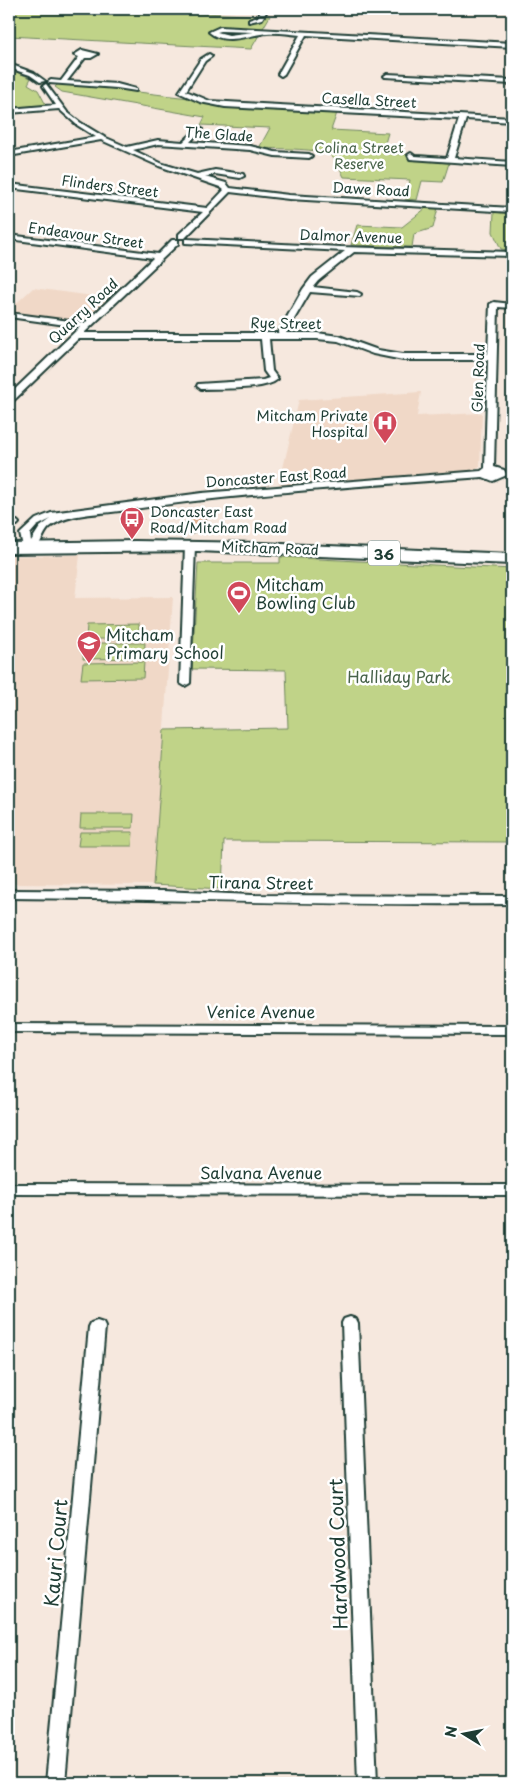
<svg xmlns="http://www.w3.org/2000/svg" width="521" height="1792" viewBox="0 0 521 1792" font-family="'Playpen Sans',sans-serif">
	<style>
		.built { fill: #f0d8c7 }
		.green { fill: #c0d388; stroke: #70885e }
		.building { fill: #e1b192; stroke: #1f3d34 }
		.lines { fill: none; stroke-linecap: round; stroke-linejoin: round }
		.minor-casing { stroke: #1f3d34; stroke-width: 4 }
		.primary-casing { stroke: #1f3d34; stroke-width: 4 }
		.minor { fill: #fff; fill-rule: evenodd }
		.primary { fill: #fff; fill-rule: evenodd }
		.labels { text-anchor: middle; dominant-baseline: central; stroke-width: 5; stroke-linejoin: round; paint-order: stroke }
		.far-street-label { font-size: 14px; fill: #1f3d34; stroke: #fff }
		.far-park-label { font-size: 14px; fill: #476249; stroke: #fff }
		.far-poi-label { font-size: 14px; fill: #1f3d34; stroke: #fff; text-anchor: end }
		.shield { fill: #fff; stroke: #627771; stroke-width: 1 }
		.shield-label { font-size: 15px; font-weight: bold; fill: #1f3d34 }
		.poi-label { font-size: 16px; fill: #1f3d34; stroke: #fff; text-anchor: start }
		.park-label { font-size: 16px; fill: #476249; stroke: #fff }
		.street-label { font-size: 16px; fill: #1f3d34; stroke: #fff }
		.near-street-label { font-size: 19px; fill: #1f3d34; stroke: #fff }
	</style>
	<rect width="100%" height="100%" fill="#f6e8de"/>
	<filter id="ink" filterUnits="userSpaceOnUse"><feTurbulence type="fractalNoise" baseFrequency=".02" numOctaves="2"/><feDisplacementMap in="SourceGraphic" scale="10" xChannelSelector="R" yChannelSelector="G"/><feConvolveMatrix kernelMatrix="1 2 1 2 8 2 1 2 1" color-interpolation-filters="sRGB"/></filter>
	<g filter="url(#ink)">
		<path class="built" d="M33 288 108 298 81 323 9 313V310Z
			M421 392 417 416 482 413 480 466 473 472 279 485 299 400Z
			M80 555 75 598 173 597 153 885 9 884V556Z"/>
		<path class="green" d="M9 9H204L202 13 270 16 251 49 9 36Z
			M9 69 31 78 28 84 38 90 46 105 9 108Z
			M68 83C157 95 247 105 337 113L331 130 388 133 382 153 438 156 436 162 449 163 443 182 422 181 417 200 405 199 410 180 344 177C340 169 336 158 328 154 313 148 276 149 259 148L270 128 201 125 205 117 62 92 55 87 58 84Z
			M426 208H438L433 228 414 234 412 247 351 245 357 225 402 227Z
			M494 212 511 214 512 250 501 249 493 232Z
			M280 557 512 569V842L224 841 222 889 153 885 164 730 288 728 286 670 192 669 198 563H280Z
			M139 624V639H86L87 625Z
			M84 643H145L144 658 83 659Z
			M144 662 143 678 81 679 83 663Z
			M81 814H134L133 828H80Z
			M80 832H133L132 846H78Z"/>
		<path class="building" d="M196 511 211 514 193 534 177 531Z"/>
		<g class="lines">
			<defs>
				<path id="minor" d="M262 9H268L262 19 249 22V20L258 17Z
					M393 9H400L404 12 399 13Z
					M220 27 512 43V47L306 35 284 74 281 76 278 74 300 35C289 34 277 32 267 33 249 35 225 46 209 32ZM221 31 253 32 229 35 217 32Z
					M82 50 98 54 91 58H85L67 81 117 84 136 89V91L117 88 49 83 48 82 51 80 61 81 79 57 74 55Z
					M209 54 212 56 205 61 186 91 210 101 512 118V122L466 119 454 158 512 162V166L410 159 408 155 411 153 415 156 447 158 459 119 225 107 200 102 180 93 179 92 201 59Z
					M9 64 34 73 45 81 40 82 30 75 9 68Z
					M387 74 512 80V84L385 77 384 76Z
					M46 84 67 112 81 123 104 137 127 147 158 140 183 142 199 127 202 129 190 142 250 146 275 152 309 154 312 156 309 158 275 156 250 150 158 144 133 150 163 164 197 174 215 170 243 174 244 176 240 178 215 174 205 177 226 183 230 188 289 195 512 208V212L289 199 230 192 185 238H179V234L203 212 9 188V184L207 208 224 190 220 187 159 166 101 140 9 156V152L96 137 77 125 59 109 9 113V109L56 105 43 86Z
					M9 235 158 254 172 240H178V244L84 333H278L303 289 312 277 345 251 185 243V239H188L341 247 512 252V256L354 252 318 281 313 287 357 292 361 294 360 296 310 292 286 333H317L339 336 378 350 403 354H488L490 304 494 302 512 304V308L498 307 494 467 504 470 507 475 493 481 483 477C362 486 240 493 120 511 99 514 68 513 50 527 41 534 41 554 24 550L20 534 22 532 36 519 51 513 202 493 481 471 485 468 488 360H403L373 354 338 341 317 339H269L272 371 278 379C265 391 220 388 201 389L197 386 198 384 263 380 269 378 264 371 261 339H78L12 402 9 403V395L80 327 9 317V313L85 323 153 258 9 239ZM51 519 40 527 31 541 30 534 37 526Z
					M9 520 17 521 19 523 17 525 9 526Z
					M190 543 195 546 190 683 185 686 180 683 185 546Z
					M9 890 163 891 251 895 512 896V904C344 906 177 899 9 898Z
					M9 1024 512 1026V1034L9 1032Z
					M9 1184 512 1185V1195L9 1194Z
					M350 1317 356 1319 358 1323 377 1783H358L342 1323 344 1319Z
					M97 1321 103 1323 105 1327 65 1783H46L89 1327 91 1323Z"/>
				<path id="primary" d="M135 541 260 543 512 554V564L198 551 9 553V543Z"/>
			</defs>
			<use href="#minor" class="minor-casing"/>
			<use href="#primary" class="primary-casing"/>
			<use href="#minor" class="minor"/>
			<use href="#primary" class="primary"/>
		</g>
	</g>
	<defs>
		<symbol id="hospital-pin" viewBox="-11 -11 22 30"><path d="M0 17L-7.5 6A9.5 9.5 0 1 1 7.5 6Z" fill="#d1495b" stroke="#fff"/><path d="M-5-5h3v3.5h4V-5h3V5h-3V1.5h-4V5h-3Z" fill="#fff"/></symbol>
		<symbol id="bus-pin" viewBox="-11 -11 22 30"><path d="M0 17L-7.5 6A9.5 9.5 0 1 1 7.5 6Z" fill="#d1495b" stroke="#fff"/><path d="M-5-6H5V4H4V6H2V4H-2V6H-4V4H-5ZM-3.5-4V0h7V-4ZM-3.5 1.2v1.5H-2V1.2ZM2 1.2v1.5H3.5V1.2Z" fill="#fff"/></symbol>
		<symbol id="stadium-pin" viewBox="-11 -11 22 30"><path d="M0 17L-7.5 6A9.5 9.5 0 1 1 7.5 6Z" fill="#d1495b" stroke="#fff"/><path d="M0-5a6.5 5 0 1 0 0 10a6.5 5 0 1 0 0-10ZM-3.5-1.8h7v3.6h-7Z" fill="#fff"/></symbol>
		<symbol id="school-pin" viewBox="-11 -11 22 30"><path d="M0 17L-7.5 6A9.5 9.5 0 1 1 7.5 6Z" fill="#d1495b" stroke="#fff"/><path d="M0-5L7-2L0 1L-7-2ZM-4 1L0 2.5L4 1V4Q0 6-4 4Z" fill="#fff"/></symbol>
	</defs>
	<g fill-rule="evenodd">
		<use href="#hospital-pin" x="371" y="409" width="28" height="38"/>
		<use href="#bus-pin" x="118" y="505" width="28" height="38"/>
		<use href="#stadium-pin" x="225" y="579" width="28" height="38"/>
		<use href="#school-pin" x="75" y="629" width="28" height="38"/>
	</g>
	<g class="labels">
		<g class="far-street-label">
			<text transform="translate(369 100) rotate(3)">Casella Street</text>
			<text transform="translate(219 134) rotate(4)">The Glade</text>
			<text transform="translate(110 186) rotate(7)">Flinders Street</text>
			<text transform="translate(371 189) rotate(3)">Dawe Road</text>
			<text transform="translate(86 235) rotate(8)">Endeavour Street</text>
			<text transform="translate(351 236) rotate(2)">Dalmor Avenue</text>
			<text transform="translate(83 311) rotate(-43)">Quarry Road</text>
			<text transform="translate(286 323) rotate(1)">Rye Street</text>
			<text transform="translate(478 378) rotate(-88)">Glen Road</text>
			<text transform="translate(276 477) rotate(-4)">Doncaster East Road</text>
			<text transform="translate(270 548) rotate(2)">Mitcham Road</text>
		</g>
		<g class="far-park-label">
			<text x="359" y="147">Colina Street<tspan x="359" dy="16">Reserve</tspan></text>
		</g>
		<g class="far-poi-label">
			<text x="368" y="415">Mitcham Private<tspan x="368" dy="16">Hospital</tspan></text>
			<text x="150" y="511" text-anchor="start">Doncaster East<tspan x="150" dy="16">Road/Mitcham Road</tspan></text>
		</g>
		<rect class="shield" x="368" y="540.5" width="32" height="25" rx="4"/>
		<g class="shield-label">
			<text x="384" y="553">36</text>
		</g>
		<g class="poi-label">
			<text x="256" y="584">Mitcham<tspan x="256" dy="18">Bowling Club</tspan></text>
			<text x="106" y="634">Mitcham<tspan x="106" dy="18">Primary School</tspan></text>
		</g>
		<g class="park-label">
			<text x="399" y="676">Halliday Park</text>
		</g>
		<g class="street-label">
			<text transform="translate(261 882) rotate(1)">Tirana Street</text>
			<text x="261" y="1011">Venice Avenue</text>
			<text x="261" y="1172">Salvana Avenue</text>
		</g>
		<g class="near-street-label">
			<text transform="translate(55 1553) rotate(-85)">Kauri Court</text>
			<text transform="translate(337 1554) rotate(-92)">Hardwood Court</text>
		</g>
	</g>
	<rect width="521" height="1792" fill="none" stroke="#fff" stroke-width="30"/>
	<rect x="15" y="15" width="491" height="1762" fill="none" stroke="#1f3d34" stroke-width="2" filter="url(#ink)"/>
	<g transform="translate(464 1734) rotate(280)" stroke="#ffffff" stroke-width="4" paint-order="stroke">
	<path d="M0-4L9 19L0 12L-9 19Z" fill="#1f3d34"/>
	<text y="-8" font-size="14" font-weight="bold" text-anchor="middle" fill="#1f3d34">N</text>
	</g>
</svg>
